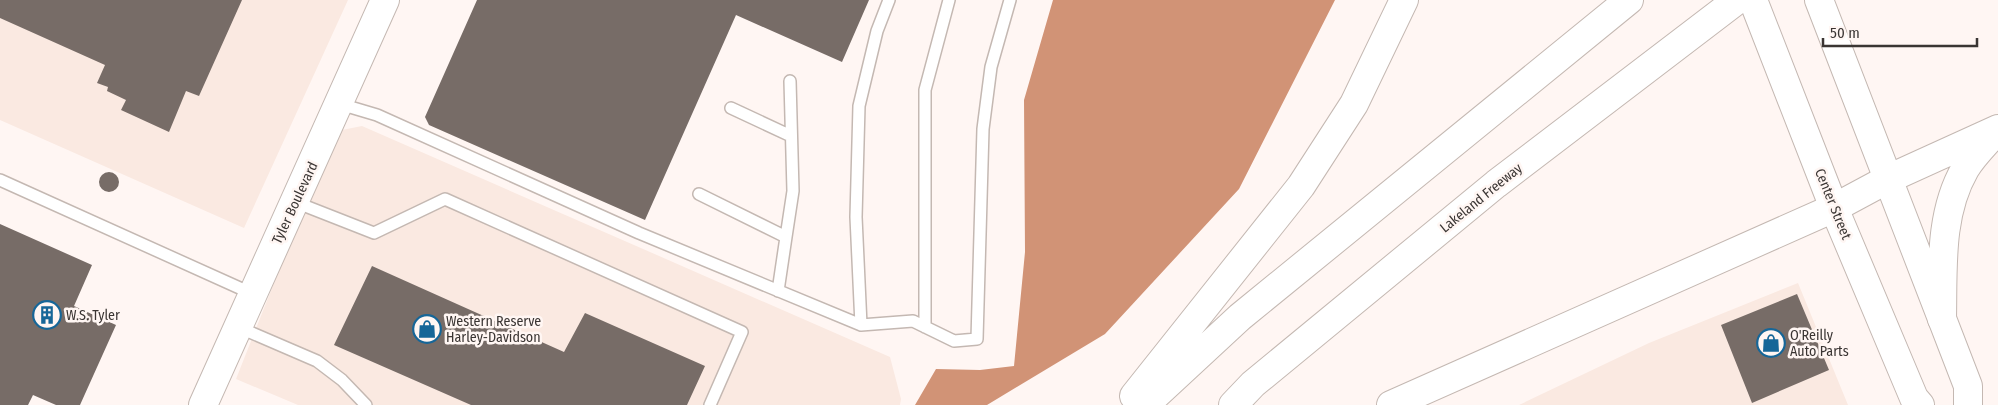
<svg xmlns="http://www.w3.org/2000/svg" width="1998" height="405" viewBox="0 0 1998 405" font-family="'Fira Sans Condensed',sans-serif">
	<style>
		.built { fill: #fae9e1 }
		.water { fill: #d19376 }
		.building { fill: #776c67 }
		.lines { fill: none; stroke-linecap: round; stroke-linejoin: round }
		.service-casing { stroke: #c4b8b2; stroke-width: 14 }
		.tertiary-casing { stroke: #c4b8b2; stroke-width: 30 }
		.secondary-casing { stroke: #c4b8b2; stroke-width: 30 }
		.motorway-casing { stroke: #c4b8b2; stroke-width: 30 }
		.service { stroke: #fff; stroke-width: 11 }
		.tertiary { stroke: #fff; stroke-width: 28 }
		.secondary { stroke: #fff; stroke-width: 28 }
		.motorway { stroke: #fff; stroke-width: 28 }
		.labels { text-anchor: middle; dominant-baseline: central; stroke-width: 5; stroke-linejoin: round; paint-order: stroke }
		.street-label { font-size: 14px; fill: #3a3533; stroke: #fff6f3 }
		.poi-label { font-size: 14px; fill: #3a3533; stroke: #fff6f3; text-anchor: start }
	</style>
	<rect width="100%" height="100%" fill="#fff6f3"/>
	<path class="built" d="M0 0H348L244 228 0 120Z
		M362 126 890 357 901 399 900 405H298L236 379 297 225 342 130Z
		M1798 283 1848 405H1519L1649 343Z"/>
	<path class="water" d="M1053 0H1335L1239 189 1105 334 987 405H915L936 369 980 370 1014 366 1025 252 1024 100Z"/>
	<path class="building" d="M0 0H242L199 96 186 91 169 132 121 110 126 100 107 91 108 87 97 83 105 65 0 18Z
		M477 0H869L842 62 736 15 645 220 429 125 425 117Z
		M99 182a10 10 0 1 1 20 0a10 10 0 1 1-20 0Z
		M0 224 92 265 74 306 116 325 80 405H56L33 395 28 405H0Z
		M372 266 564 352 585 313 705 366 687 405H471L334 345Z
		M1797 294 1829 370 1752 403 1721 325Z"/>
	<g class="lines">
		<defs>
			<path id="service" d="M340 104 377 115 639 233 861 325 856 217 859 106 877 31 889 0
				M731 108 791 136
				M0 180 253 294
				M699 194 786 237 778 291
				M295 202 374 233 445 199 742 332 710 405
				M786 237 793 191 790 81
				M861 325 913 321 954 341 977 339 983 129 991 67 1010 0
				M238 327 317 361 342 380 366 405
				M925 327V90L949 0"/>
			<path id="tertiary" d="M203 405 385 0"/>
			<path id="secondary" d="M1753 0 1834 208 1914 398 1920 405
				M1819 0 1968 386V405"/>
			<path id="motorway" d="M1942 319C1943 268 1939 214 1965 169 1972 157 1983 146 1992 136
				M1134 396 1301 186 1354 104 1404 0
				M1145 405 1240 317 1629 0
				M1233 405 1253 384 1496 184 1737 0
				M1391 405 1834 208 1888 179 1998 129"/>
		</defs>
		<use href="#service" class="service-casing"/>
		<use href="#tertiary" class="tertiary-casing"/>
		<use href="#secondary" class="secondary-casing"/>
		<use href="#motorway" class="motorway-casing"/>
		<use href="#service" class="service"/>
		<use href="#tertiary" class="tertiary"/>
		<use href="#secondary" class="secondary"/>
		<use href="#motorway" class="motorway"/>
	</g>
	<defs>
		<symbol id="building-ring" viewBox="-11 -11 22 22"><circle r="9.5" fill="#fff6f3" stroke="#166698" stroke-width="1.5"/><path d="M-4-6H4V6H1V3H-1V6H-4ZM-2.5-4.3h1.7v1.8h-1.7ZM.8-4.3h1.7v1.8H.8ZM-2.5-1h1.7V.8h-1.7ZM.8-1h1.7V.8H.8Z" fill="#166698"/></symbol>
		<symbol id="shop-ring" viewBox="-11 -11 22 22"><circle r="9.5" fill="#fff6f3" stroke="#166698" stroke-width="1.5"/><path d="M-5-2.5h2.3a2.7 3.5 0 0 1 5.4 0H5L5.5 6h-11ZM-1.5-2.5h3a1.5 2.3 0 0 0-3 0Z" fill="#166698"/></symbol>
	</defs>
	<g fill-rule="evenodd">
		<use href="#building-ring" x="31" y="299" width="32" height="32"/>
		<use href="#shop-ring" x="411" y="313" width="32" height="32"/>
		<use href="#shop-ring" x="1755" y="327" width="32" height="32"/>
	</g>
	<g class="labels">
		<g class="street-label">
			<text transform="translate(1481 198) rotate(-39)">Lakeland Freeway</text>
			<text transform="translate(295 203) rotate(-65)">Tyler Boulevard</text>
			<text transform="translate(1833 204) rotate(68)">Center Street</text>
		</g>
		<g class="poi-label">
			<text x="66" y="315">W.S. Tyler</text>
			<text x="446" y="321">Western Reserve<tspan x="446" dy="16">Harley-Davidson</tspan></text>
			<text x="1790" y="335">O'Reilly<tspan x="1790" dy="16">Auto Parts</tspan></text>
		</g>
	</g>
	<path d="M1823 38v8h154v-8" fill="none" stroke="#3a3533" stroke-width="2.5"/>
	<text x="1830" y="38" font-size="15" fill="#3a3533" stroke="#fff6f3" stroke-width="4" paint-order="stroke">50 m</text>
</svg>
